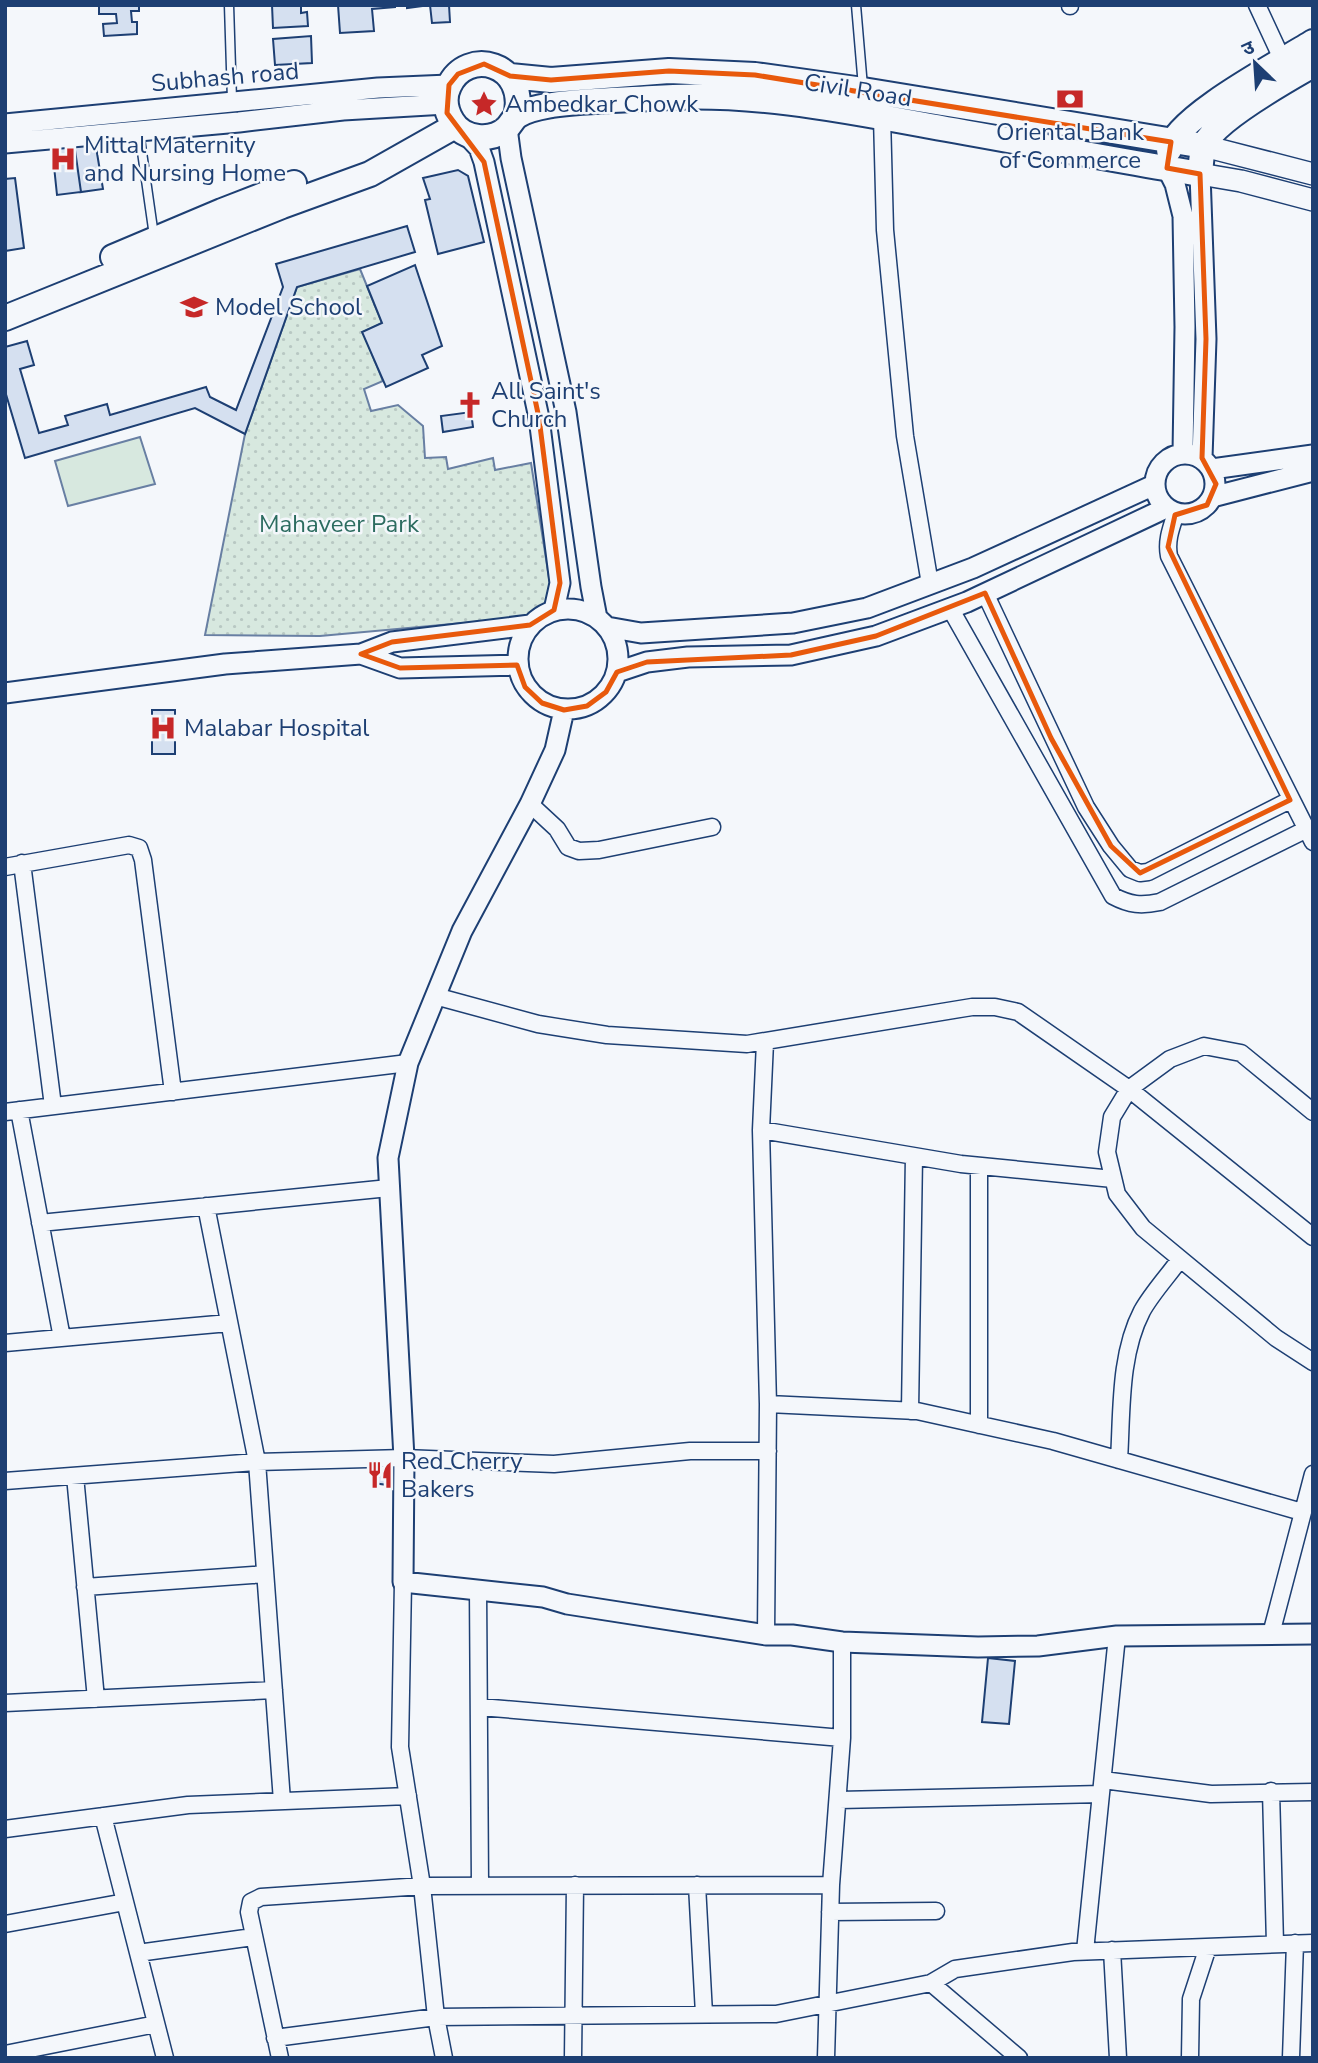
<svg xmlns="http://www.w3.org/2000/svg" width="1318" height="2063" viewBox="0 0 1318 2063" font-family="'Nunito Sans','Noto Sans Devanagari',sans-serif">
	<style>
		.park { fill: url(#park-dots); stroke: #687fa3; stroke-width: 2 }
		.pitch { fill: #d7e8df; stroke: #687fa3; stroke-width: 2 }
		.building { fill: #d5e0f0; stroke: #1d3f73; stroke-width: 2 }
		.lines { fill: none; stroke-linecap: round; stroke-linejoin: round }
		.service-casing { stroke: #1d3f73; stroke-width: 11 }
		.minor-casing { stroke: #1d3f73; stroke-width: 19 }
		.tertiary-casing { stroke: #1d3f73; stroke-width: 23 }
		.secondary-casing { stroke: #1d3f73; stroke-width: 24 }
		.primary-casing { stroke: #1d3f73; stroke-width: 28 }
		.service { stroke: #f4f7fb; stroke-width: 8 }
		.minor { stroke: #f4f7fb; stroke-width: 16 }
		.tertiary { stroke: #f4f7fb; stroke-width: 19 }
		.secondary { stroke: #f4f7fb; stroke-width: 21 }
		.primary { stroke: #f4f7fb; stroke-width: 24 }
		.marked { fill: none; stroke: #e8590c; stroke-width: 5; stroke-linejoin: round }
		.labels { text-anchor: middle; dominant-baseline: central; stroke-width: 5; stroke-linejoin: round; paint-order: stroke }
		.street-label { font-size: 24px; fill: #1d3f73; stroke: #f4f7fb }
		.poi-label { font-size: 24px; fill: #1d3f73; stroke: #f4f7fb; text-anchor: start }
		.park-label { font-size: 24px; fill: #2c6c60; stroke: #f4f7fb }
	</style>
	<defs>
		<pattern id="park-dots" width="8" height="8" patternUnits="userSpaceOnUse" patternTransform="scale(1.75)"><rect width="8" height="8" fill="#d7e8df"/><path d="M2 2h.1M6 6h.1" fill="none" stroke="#b8c8c3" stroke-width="1.8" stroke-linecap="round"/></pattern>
	</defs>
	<rect width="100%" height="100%" fill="#f4f7fb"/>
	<path class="park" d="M360 269 382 323 363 332 383 381 364 389 371 411 398 405 423 426 425 458 446 457 448 469 493 458 495 470 531 463 552 597 530 617 320 636 205 635 245 434 297 287Z"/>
	<path class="pitch" d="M140 437 155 484 68 506 55 461Z"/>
	<path class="building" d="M99 5H139V11H131L132 22H137V34L104 36 103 24 117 23 116 14H99Z
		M272 5H301V13L307 12 308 26 273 28Z
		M338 5H395V7L372 9 374 31 340 33Z
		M407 5H449L450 22 432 23 430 5 407 8Z
		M311 36 312 63 275 65 273 39Z
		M95 141 103 189 81 192 74 143Z
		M74 143 81 192 57 195 52 147Z
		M458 170 468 176 484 242 438 254 425 200 430 199 423 178Z
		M15 178 24 248 5 251V179Z
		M407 226 415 252 297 287 245 434 195 408 25 458 5 391V347L27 341 34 365 20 369 39 433 68 425 65 416 107 404 110 415 206 387 210 397 236 410 283 287 276 264Z
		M415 265 442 346 422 355 428 368 386 387 362 332 382 323 367 286Z
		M471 412 473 427 443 432 441 416Z
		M152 710H175V754H152Z
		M371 1466H386L388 1485 373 1483Z
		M988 1658 1015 1661 1009 1724 982 1722Z"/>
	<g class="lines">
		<defs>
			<path id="service" d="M229 5 232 100
				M856 5 863 87
				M139 131 154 236"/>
			<path id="minor" d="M1070 5V6
				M1257 5 1283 61
				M882 117 885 230 905 436 930 584
				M1176 513C1171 528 1166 541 1169 556L1313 842
				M985 593 1086 807 1111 846 1130 869 1140 873 1148 872 1290 800
				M950 608 1113 896C1130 905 1141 906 1160 902L1305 830
				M530 804 557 829 568 847 579 851 599 850 712 827
				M22 863 53 1106
				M5 867 129 845 139 848 143 860 173 1092
				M435 996 538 1024 607 1035 747 1044 972 1007H995L1018 1012 1129 1089 1313 1237
				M765 1042 761 1130 768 1404 766 1635
				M19 1110 62 1338
				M5 1112 408 1063
				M1313 1112 1241 1053 1204 1046 1170 1059 1129 1089 1112 1117 1107 1152 1117 1194 1143 1228 1276 1338 1313 1362
				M761 1130 961 1164 1113 1179
				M979 1166V1425
				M206 1206 257 1462 282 1801
				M40 1223 389 1188
				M5 1343 229 1323
				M768 1404 917 1411 1053 1441 1302 1512
				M910 1411 914 1156
				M1119 1460C1122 1412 1119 1355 1142 1311 1152 1293 1168 1276 1180 1259
				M75 1476 96 1699
				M5 1481 257 1462 404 1458 554 1464 690 1451H768
				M403 1582 400 1747 422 1886 436 2017 444 2058
				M85 1587 265 1574
				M478 1589 480 1885
				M1271 1634 1313 1474
				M5 1703 274 1690
				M480 1707 842 1738
				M1103 1780 1211 1794 1313 1792
				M1271 1791 1275 1944
				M839 1800 1101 1794
				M103 1816 165 2058
				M5 1829 188 1805 408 1796
				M697 1885 704 2014
				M830 1912 936 1911
				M5 1924 125 1902
				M1112 1950 1118 2058
				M1085 1951 1117 1636
				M138 1953 253 1937
				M931 1983 1019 2058
				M275 2038 436 2017 776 2014 931 1983 955 1969 1073 1952 1313 1943
				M5 2054 156 2024
				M280 2058 249 1912 251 1902 261 1897 422 1886 831 1885
				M573 2058 575 1885
				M826 2058 831 1885 842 1738V1642
				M1190 2058 1191 1999 1208 1947
				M1291 2058 1295 1943"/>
			<path id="tertiary" d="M5 124 378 88 449 85
				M507 128 511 158 566 412 591 587 597 618
				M466 134 479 148 484 162 539 418 560 583 554 610
				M5 143 239 122 343 110 446 104
				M1167 168 1175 184 1183 216 1185 327 1183 453
				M1200 174 1206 339 1202 458
				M1155 484a30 30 0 1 1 60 0a30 30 0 1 1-60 0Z
				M1212 469 1313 455
				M1212 497 1313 471
				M518 659a50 50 0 1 1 100 0a50 50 0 1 1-100 0Z
				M607 627 641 633 793 623 867 608 973 568 1154 485
				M361 654 400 668 517 665
				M617 672 647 662 688 657 791 655 876 636 967 602 1166 508
				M5 693 225 664 361 654 392 642 530 625
				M564 710 555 750 530 804 462 931 408 1063 388 1158 404 1458 403 1582 543 1597 567 1604 766 1635H792L842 1642 978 1647 1038 1646 1117 1636 1313 1634"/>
			<path id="secondary" d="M1204 146 1313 174
				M1200 174 1241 181 1313 200"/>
			<path id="primary" d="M510 76 551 80 669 71 755 75 863 90 1204 146
				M516 117C529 62 466 47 449 86 443 98 446 111 452 121 463 140 492 142 507 128 511 124 513 119 517 116 527 109 541 107 552 105 585 100 620 100 653 98 746 91 839 109 930 126 1020 142 1110 159 1200 174 1201 166 1201 154 1204 146 1214 120 1287 80 1313 65
				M1169 150C1174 118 1283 61 1313 42
				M113 257 222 211 294 183
				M5 318 282 206 370 174 455 126"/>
		</defs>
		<use href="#service" class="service-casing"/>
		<use href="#minor" class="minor-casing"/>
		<use href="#tertiary" class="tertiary-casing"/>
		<use href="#secondary" class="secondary-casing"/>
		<use href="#primary" class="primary-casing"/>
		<use href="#service" class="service"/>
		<use href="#minor" class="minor"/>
		<use href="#tertiary" class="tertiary"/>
		<use href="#secondary" class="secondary"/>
		<use href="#primary" class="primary"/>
	</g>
	<path class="marked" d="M484 64 510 76 551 80 669 71 755 75 1171 142 1167 168 1200 174 1206 339 1202 458 1216 484 1207 505 1175 515 1168 547 1290 800 1140 873 1111 846 1051 738 985 593 876 636 791 655 647 662 617 672 606 692 587 706 564 710 542 703 525 687 517 665 400 668 361 654 392 642 530 625 554 610 560 583 539 418 484 162 447 113 449 85 458 74Z"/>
	<defs>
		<symbol id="bank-bare" viewBox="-9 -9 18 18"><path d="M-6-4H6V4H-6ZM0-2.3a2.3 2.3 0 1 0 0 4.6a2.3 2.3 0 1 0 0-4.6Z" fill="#c62828" stroke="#f4f7fb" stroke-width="2.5" paint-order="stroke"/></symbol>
		<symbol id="sight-bare" viewBox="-9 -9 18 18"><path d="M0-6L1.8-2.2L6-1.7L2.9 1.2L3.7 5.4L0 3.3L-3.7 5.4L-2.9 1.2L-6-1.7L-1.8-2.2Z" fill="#c62828" stroke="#f4f7fb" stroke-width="2.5" paint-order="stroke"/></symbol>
		<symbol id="hospital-bare" viewBox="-9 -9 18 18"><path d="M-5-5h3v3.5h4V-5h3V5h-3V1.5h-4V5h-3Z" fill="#c62828" stroke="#f4f7fb" stroke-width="2.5" paint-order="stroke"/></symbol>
		<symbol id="school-bare" viewBox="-9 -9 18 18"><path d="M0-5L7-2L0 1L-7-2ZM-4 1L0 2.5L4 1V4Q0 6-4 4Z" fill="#c62828" stroke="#f4f7fb" stroke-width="2.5" paint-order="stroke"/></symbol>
		<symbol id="church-bare" viewBox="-9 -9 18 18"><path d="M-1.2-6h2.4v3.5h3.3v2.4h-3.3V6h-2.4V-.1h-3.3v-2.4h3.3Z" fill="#c62828" stroke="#f4f7fb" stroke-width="2.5" paint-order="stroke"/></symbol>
		<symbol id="restaurant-bare" viewBox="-9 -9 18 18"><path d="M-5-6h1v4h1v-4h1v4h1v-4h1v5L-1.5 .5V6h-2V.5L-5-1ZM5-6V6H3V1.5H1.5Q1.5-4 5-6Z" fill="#c62828" stroke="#f4f7fb" stroke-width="2.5" paint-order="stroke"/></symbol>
	</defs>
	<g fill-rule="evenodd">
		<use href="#bank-bare" x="1051" y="80" width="38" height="38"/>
		<use href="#sight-bare" x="465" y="85" width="38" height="38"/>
		<use href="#hospital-bare" x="44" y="140" width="38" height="38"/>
		<use href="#school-bare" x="175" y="288" width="38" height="38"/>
		<use href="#church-bare" x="451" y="386" width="38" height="38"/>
		<use href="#hospital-bare" x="144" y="709" width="38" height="38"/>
		<use href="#restaurant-bare" x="361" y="1456" width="38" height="38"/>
	</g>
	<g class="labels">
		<g class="street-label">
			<text transform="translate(225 77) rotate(-5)">Subhash road</text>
			<text transform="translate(858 90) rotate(9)">Civil Road</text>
		</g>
		<g class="poi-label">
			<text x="505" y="104">Ambedkar Chowk</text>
			<text x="1070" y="132" text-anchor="middle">Oriental Bank<tspan x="1070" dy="28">of Commerce</tspan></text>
			<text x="84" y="145">Mittal Maternity<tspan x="84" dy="28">and Nursing Home</tspan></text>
			<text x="215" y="307">Model School</text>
			<text x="491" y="391">All Saint's<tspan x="491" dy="28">Church</tspan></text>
			<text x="184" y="728">Malabar Hospital</text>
			<text x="401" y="1461">Red Cherry<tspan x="401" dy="28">Bakers</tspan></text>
		</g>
		<g class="park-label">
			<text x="339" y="524">Mahaveer Park</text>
		</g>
	</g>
	<rect width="1318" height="2063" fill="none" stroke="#1d3f73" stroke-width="14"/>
	<g transform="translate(1255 63) rotate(335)" stroke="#f4f7fb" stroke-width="5" paint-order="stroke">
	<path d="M0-5L12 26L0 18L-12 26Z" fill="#1d3f73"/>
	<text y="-10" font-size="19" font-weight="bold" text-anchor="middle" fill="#1d3f73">उ</text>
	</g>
</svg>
